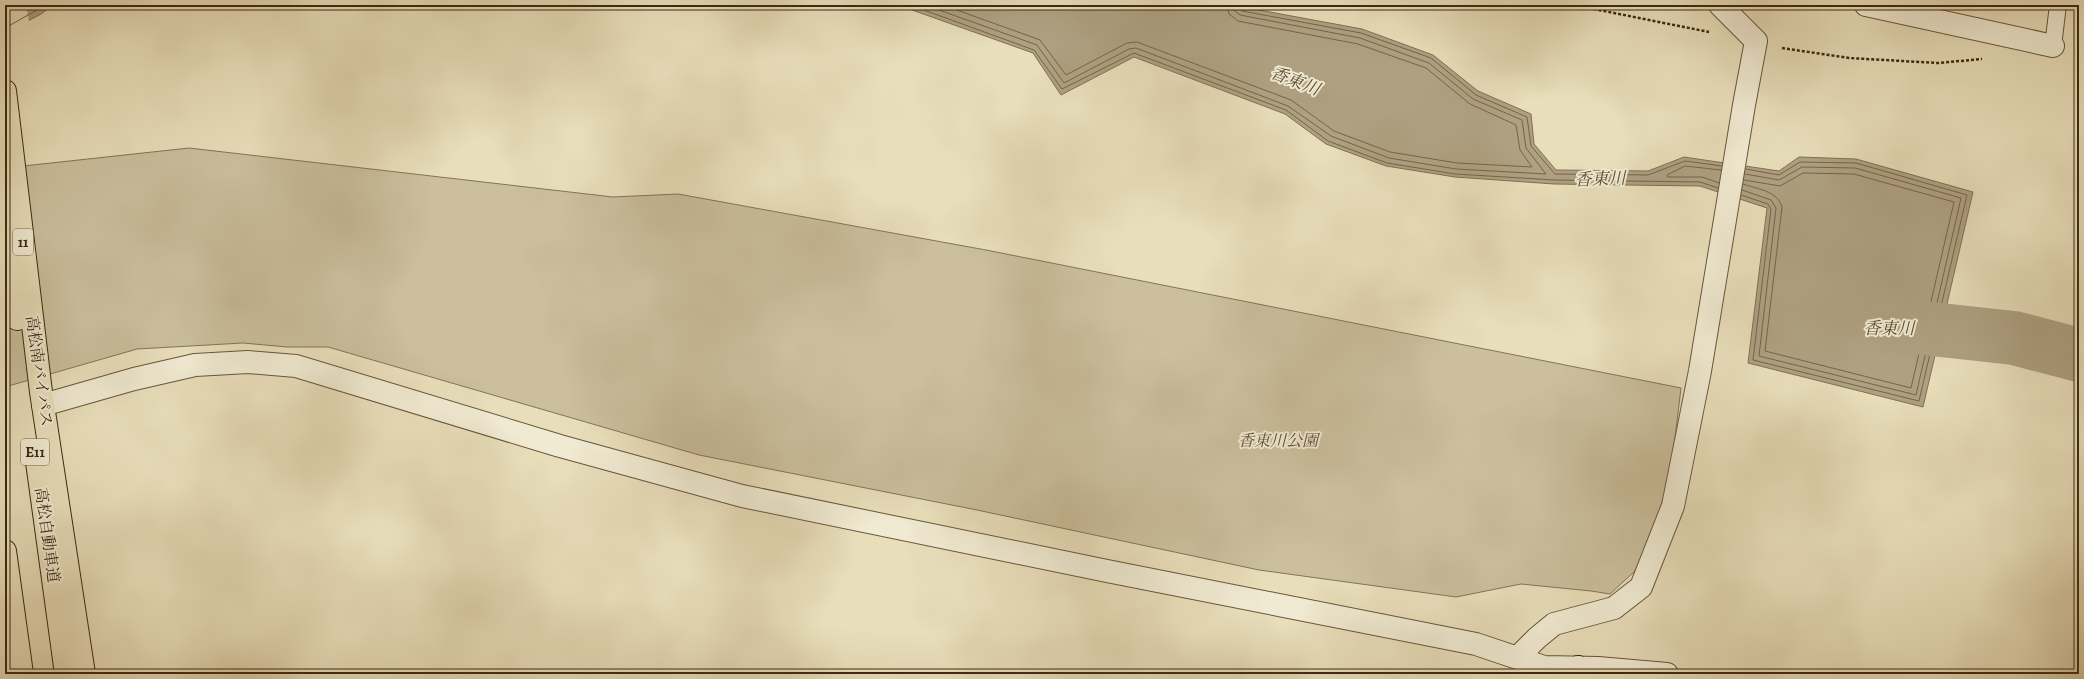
<svg xmlns="http://www.w3.org/2000/svg" width="2084" height="679" viewBox="0 0 2084 679" font-family="Alegreya,'Noto Serif JP',serif">
	<style>
		.green { fill: #cbbf9d; stroke: #847457 }
		.water { fill: #aea081; stroke: #807054 }
		.pier { fill: #e8deba }
		.lines { fill: none; stroke-linecap: round; stroke-linejoin: round }
		.shore { stroke: #756449; stroke-width: 1 }
		.river { stroke: #aea081; stroke-width: 54 }
		.lane-casing { stroke: #67563b; stroke-width: 18 }
		.street-casing { stroke: #67563b; stroke-width: 24 }
		.secondary-casing { stroke: #3c2911; stroke-width: 24 }
		.highway-casing { stroke: #3c2911; stroke-width: 24 }
		.path { stroke: #3c2911; stroke-width: 2.5; stroke-dasharray: 3 2; stroke-linecap: butt }
		.lane { stroke: #f0ead2; stroke-width: 16 }
		.street { stroke: #f0ead2; stroke-width: 22 }
		.secondary { stroke: #f0ead2; stroke-width: 22 }
		.highway { stroke: #e8deba; stroke-width: 22 }
		.labels { text-anchor: middle; dominant-baseline: central; stroke-width: 4; stroke-linejoin: round; paint-order: stroke }
		.shield { fill: #f0ead2; stroke: #72634b; stroke-width: 1 }
		.shield-label { font-size: 15px; font-weight: bold; fill: #3c2911 }
		.street-label { font-size: 16px; fill: #3c2911; stroke: #f0ead2 }
		.park-label { font-size: 16px; font-style: italic; fill: #604e34; stroke: #f0ead2 }
		.water-label { font-size: 17px; font-style: italic; fill: #5e4d33; stroke: #f0ead2 }
	</style>
	<rect width="100%" height="100%" fill="#e8deba"/>
	<filter id="stains"><feTurbulence type="fractalNoise" baseFrequency=".005" numOctaves="4"/><feColorMatrix values="0 0 0 0 .2 0 0 0 0 .09 0 0 0 0 .02 0 0 0 .5 -.17"/></filter>
	<radialGradient id="worn" r=".72"><stop offset=".6" stop-color="#630" stop-opacity="0"/><stop offset="1" stop-color="#630" stop-opacity=".3"/></radialGradient>
	<path class="green" d="M189 148 613 197 678 194 986 250 1681 388 1671 471 1655 527 1636 570 1610 594 1591 591 1521 584 1456 597 1259 570 977 510 699 455 328 347H287L243 343 137 349 5 387V168Z"/>
	<path class="water" d="M5 5H53L41 14 5 33Z
		M898 5H1232L1362 29 1433 55 1478 91 1531 114 1534 144 1556 170 1648 171 1684 157 1779 171 1799 157 1856 159 1973 192 1923 407 1748 363 1767 208 1700 186 1554 184 1455 177 1386 166 1326 144 1285 114 1134 57 1061 95 1033 53Z"/>
	<path class="pier" d="M5 5H26L29 22 5 35Z"/>
	<g class="lines">
		<path class="shore" d="M910 5 1034 50 1062 89 1134 53 1286 110 1328 141 1387 163 1455 174 1555 180 1700 182 1718 188
			M925 5 1037 45 1064 83 1129 49 1136 48 1288 106 1331 136 1389 158 1456 169 1546 174 1526 148 1522 120 1473 99 1429 63 1360 38 1240 15 1235 11 1233 5
			M943 5 1040 40 1066 75 1127 43 1137 42 1291 100 1334 131 1390 152 1457 163 1532 167 1520 150 1516 125 1470 104 1426 68 1358 44 1238 21 1229 14 1227 5
			M1238 5 1242 11 1361 33 1431 58 1476 95 1527 117 1531 146 1555 174 1648 175 1685 161 1722 166
			M5 28 46 5
			M1719 183 1702 177H1668L1667 175 1685 166 1721 170
			M1743 184C1757 189 1778 191 1782 207L1765 351 1911 388 1954 202 1854 174 1803 173 1780 186 1744 180
			M1742 190 1771 200 1776 208 1759 356 1916 395 1961 198 1855 168 1802 167 1779 180 1745 174
			M1741 195 1768 204 1771 209 1753 360 1919 401 1967 195 1856 163 1800 162 1779 175 1746 169"/>
		<path class="river" d="M1866 328 1904 326 2014 338 2079 355"/>
		<defs>
			<path id="lane" d="M2053 46 2058 5"/>
			<path id="street" d="M1866 5 2053 46
				M43 405 134 379 195 365 248 362 296 366 560 446 742 496 1107 571 1476 644 1544 667 1598 668 1667 674
				M1518 657 1537 638 1554 624 1614 608 1641 587 1673 506 1700 371 1744 105 1756 41 1720 5"/>
			<path id="secondary" d="M1577 674 1578 667"/>
			<path id="highway" d="M5 91 41 392 84 674
				M5 231 17 319
				M37 462 66 674
				M5 551 22 674"/>
		</defs>
		<use href="#lane" class="lane-casing"/>
		<use href="#street" class="street-casing"/>
		<use href="#secondary" class="secondary-casing"/>
		<use href="#highway" class="highway-casing"/>
		<path class="path" d="M1574 5 1709 32
			M1782 48 1849 58 1938 63 1982 59"/>
		<use href="#lane" class="lane"/>
		<use href="#street" class="street"/>
		<use href="#secondary" class="secondary"/>
		<use href="#highway" class="highway"/>
	</g>
	<g class="labels">
		<g class="shield">
			<rect x="13" y="229" width="20" height="26" rx="3"/>
			<rect x="21" y="439" width="28" height="26" rx="3"/>
		</g>
		<g class="shield-label">
			<text x="23" y="242">11</text>
			<text x="35" y="452">E11</text>
		</g>
		<g class="street-label">
			<text transform="translate(39 371) rotate(82)">高松南バイパス</text>
			<text transform="translate(47 535) rotate(82)">高松自動車道</text>
		</g>
		<g class="park-label">
			<text x="1278" y="441">香東川公園</text>
		</g>
		<g class="water-label">
			<text transform="translate(1295 81) rotate(21)">香東川</text>
			<text transform="translate(1600 179) rotate(-2)">香東川</text>
			<text x="1889" y="328">香東川</text>
		</g>
	</g>
	<rect width="2084" height="679" fill="none" stroke="#e8deba" stroke-width="20"/>
	<rect x="6" y="6" width="2072" height="667" fill="none" stroke="#3c2911" stroke-width="2"/>
	<rect x="10" y="10" width="2064" height="659" fill="none" stroke="#3c2911"/>
	<rect width="100%" height="100%" filter="url(#stains)"/>
	<rect width="100%" height="100%" fill="url(#worn)"/>
</svg>
